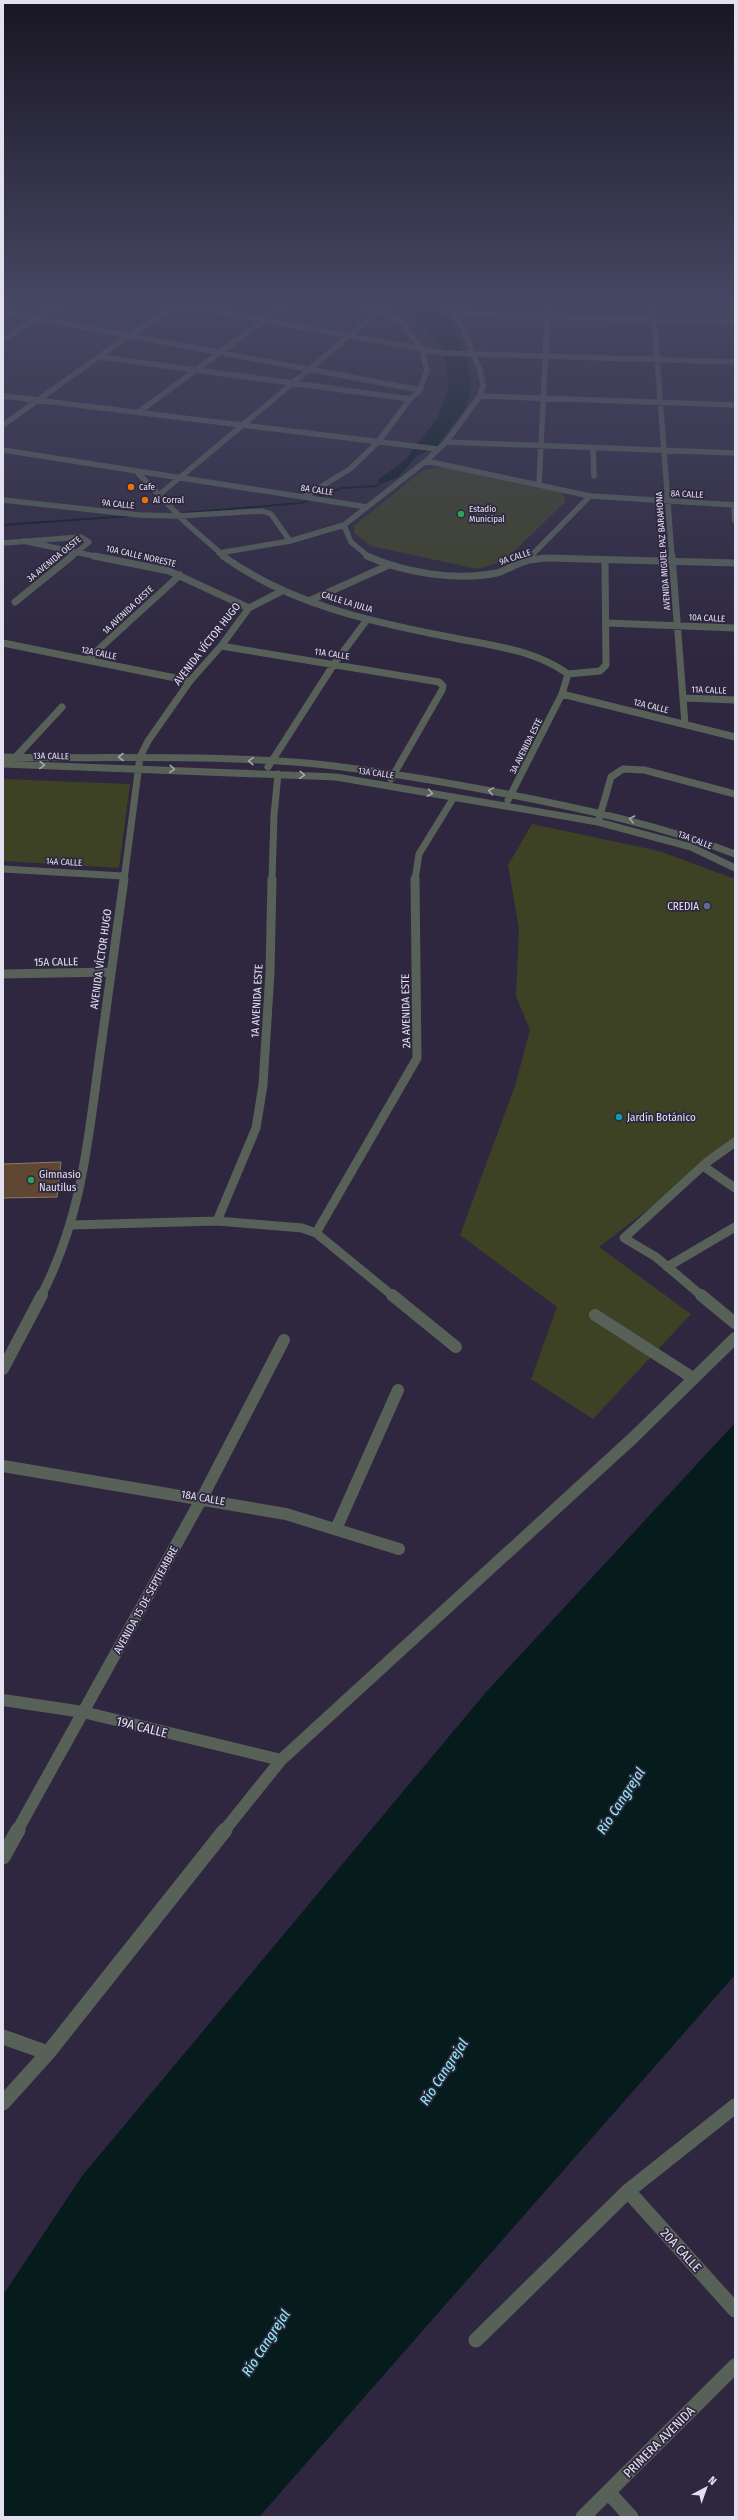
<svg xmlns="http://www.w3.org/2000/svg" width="738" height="2520" viewBox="0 0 738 2520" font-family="'Fira Sans Condensed',sans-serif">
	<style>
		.green { fill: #3d4225 }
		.water { fill: #061b1b }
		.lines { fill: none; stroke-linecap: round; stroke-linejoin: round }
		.stream { stroke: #061b1b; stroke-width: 2 }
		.building { fill: #5f4734; stroke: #927864 }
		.minor-far4 { stroke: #576158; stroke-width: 5.5 }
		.minor-far3 { stroke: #576158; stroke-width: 7 }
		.minor-far2 { stroke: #576158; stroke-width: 9 }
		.minor-far1 { stroke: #576158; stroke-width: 12 }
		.minor { stroke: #576158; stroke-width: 15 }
		.oneway { stroke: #a4a7ac }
		.food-dot { fill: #e8710a; stroke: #2e273f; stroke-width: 1.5 }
		.leisure-dot { fill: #2e9e5b; stroke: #2e273f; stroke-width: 1.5 }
		.service-dot { fill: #5c6f8a; stroke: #2e273f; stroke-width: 1.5 }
		.culture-dot { fill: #0f9aa8; stroke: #2e273f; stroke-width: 1.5 }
		.labels { text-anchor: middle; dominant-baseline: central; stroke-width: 3.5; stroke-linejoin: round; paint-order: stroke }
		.far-poi-label { font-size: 9px; fill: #e3e0f0; stroke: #2e273f; text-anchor: start }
		.far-street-label { font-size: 9px; fill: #e3e0f0; stroke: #2e273f }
		.street-label { font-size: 11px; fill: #e3e0f0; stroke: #2e273f }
		.poi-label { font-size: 11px; fill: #e3e0f0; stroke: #2e273f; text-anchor: start }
		.near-street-label { font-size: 13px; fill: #e3e0f0; stroke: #2e273f }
		.near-water-label { font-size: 14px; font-style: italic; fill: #8cf5f6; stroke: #2e273f }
	</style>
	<rect width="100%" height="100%" fill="#2e273f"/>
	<path class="green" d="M445 467 560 492 565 497V502L504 561 478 569 371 546 354 533V526L423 470Z
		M3 779 130 784 119 868 3 861Z
		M532 824 659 851 735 879V1148L671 1192 599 1247 691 1314 593 1419 531 1379 557 1307 460 1235 515 1086 530 1030 516 996 519 929 508 865Z"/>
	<path class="water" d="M388 305H430L450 320 467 360 471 390 465 409 437 446 417 456 398 477 377 486 378 480 405 460 438 417 449 386 443 348 425 328 406 313Z
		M735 1423V1975L259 2517H3V2295L82 2176 487 1691Z"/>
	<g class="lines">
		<path class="stream" d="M183 513 301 503 342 488 377 486
			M3 525 130 516"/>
	</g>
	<path class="building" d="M61 1162 57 1197 3 1198V1164Z"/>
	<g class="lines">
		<path class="minor-far4" d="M180 305 444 353 735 362
			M653 305 672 557
			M3 312 420 390
			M454 314 735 322
			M3 340 58 305
			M100 357 410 399
			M3 396 438 449
			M480 396 735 405
			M140 411 285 305
			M3 425 128 336 178 305
			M446 442 735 453
			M593 448 594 476
			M3 450 367 507
			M426 461 590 496 735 505
			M136 471 186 523 225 557
			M539 484 548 305
			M159 495 380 310
			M304 497 350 469 378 442 410 399 420 390 427 370 422 350 402 323 380 310 364 305
			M3 500 139 515 178 516 262 511 271 514 290 541
			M734 505 735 521
			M344 525 351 542 369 557
			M23 541 99 557
			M3 543 81 537 89 542 71 557
			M219 553 290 541 344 525 426 461 446 442 480 396 483 385 480 370 460 322 444 305
			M530 557 590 496"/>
		<path class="minor-far3" d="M94 556 169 571 249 608
			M223 556C288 603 367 621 444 636 486 645 532 648 568 674
			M367 556C405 573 455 581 497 573 507 570 516 564 526 561 532 559 540 559 547 558L735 563
			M672 556 685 724
			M526 561 531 556
			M311 600 389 565
			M15 602 72 556
			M607 623 735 628
			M3 643 190 681
			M221 646 439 682 443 686 442 690 391 779
			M88 659 180 575
			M568 674 600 671 606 665 605 560
			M562 694 735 737
			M683 698 735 700
			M3 757C100 759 197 755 294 762 367 768 440 781 512 795 588 810 663 826 735 854
			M12 761 62 707
			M3 764 336 777 598 822 691 847 735 868
			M268 767 334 664 366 621
			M508 800 562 694 568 674
			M599 819 611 777 623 769 644 770 735 794
			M3 869 123 876
			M124 880 140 757 148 741 190 681 221 646 249 608 282 591
			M272 880 274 815 278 774
			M415 880 419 854 454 797"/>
		<path class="minor-far2" d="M3 974 110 972
			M703 1166 735 1188
			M217 1221 256 1128 263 1085 270 972 272 879
			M71 1225 217 1221 302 1228 316 1233 393 1296
			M316 1233 417 1058 415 879
			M667 1267 735 1227
			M41 1296C80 1221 87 1150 98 1068 107 1005 115 942 124 879
			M702 1296 656 1257 624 1238 707 1162 735 1142"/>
		<path class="minor-far1" d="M392 1295 456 1347
			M701 1295 735 1323
			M595 1315 693 1378
			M3 1369 42 1295
			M3 1466 286 1514 399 1549
			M336 1529 398 1390
			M3 1700 83 1712 281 1760
			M17 1831 202 1498 284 1340
			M224 1831 281 1760 634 1437 735 1338"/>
		<path class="minor" d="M3 1857 18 1830
			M3 2037 48 2053
			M3 2103 48 2053 225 1830
			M628 2191 735 2310
			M476 2340 628 2191 735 2106
			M609 2493 631 2517
			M583 2517 735 2366"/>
	</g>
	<defs><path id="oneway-chevron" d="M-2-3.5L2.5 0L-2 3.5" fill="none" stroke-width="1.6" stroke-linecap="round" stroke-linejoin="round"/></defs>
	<g class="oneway">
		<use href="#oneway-chevron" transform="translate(121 757) rotate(180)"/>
		<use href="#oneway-chevron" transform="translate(251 761) rotate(-178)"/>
		<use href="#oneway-chevron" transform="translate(42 765) rotate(1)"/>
		<use href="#oneway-chevron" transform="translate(172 769) rotate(2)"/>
		<use href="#oneway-chevron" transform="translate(302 775) rotate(4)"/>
		<use href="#oneway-chevron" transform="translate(491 791) rotate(-170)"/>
		<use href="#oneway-chevron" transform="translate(430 793) rotate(11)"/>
		<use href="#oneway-chevron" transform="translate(632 819) rotate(-167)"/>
	</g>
	<linearGradient id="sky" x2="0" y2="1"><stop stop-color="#191523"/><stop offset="0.46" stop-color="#464763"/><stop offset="1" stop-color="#464763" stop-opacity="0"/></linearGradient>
	<rect width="738" height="658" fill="url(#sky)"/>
	<g class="food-dot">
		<circle cx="131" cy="487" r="4"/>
		<circle cx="145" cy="500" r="4"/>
	</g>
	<g class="leisure-dot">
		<circle cx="461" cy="514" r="4"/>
		<circle cx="31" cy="1180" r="4"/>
	</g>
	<circle class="service-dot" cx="707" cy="906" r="4"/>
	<circle class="culture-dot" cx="619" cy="1117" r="4"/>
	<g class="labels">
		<g class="far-poi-label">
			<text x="139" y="487">Cafe</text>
			<text x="153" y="500">Al Corral</text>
			<text x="469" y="509">Estadio<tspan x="469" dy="10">Municipal</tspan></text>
		</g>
		<g class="far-street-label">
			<text transform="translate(317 490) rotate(9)">8A CALLE</text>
			<text transform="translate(687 494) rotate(3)">8A CALLE</text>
			<text transform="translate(118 504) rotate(6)">9A CALLE</text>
			<text transform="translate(663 551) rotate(-94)">AVENIDA MIGUEL PAZ BARAHONA</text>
			<text transform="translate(141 556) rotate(13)">10A CALLE NORESTE</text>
			<text transform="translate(515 557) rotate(-18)">9A CALLE</text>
			<text transform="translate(54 559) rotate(-39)">3A AVENIDA OESTE</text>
			<text transform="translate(347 602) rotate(17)">CALLE LA JULIA</text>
			<text transform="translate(128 610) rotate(-43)">1A AVENIDA OESTE</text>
			<text transform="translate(707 618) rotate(3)">10A CALLE</text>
			<text transform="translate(99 653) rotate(12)">12A CALLE</text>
			<text transform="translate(332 654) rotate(9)">11A CALLE</text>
			<text transform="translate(709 690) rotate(2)">11A CALLE</text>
			<text transform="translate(651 706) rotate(14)">12A CALLE</text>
			<text transform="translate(526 746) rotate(-63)">3A AVENIDA ESTE</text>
			<text transform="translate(51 756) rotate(1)">13A CALLE</text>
			<text transform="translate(376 773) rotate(8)">13A CALLE</text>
			<text transform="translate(695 840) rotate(21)">13A CALLE</text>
			<text transform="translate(64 862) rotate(3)">14A CALLE</text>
		</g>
		<g class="street-label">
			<text transform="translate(207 644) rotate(-52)">AVENIDA VÍCTOR HUGO</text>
			<text transform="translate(101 959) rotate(-82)">AVENIDA VÍCTOR HUGO</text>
			<text transform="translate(56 962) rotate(-1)">15A CALLE</text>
			<text transform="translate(257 1001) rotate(-87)">1A AVENIDA ESTE</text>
			<text transform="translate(406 1011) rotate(-91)">2A AVENIDA ESTE</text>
			<text transform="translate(203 1498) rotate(10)">18A CALLE</text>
			<text transform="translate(146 1600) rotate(-61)">AVENIDA 15 DE SEPTIEMBRE</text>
		</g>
		<g class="poi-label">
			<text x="699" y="906" text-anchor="end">CREDIA</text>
			<text x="627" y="1117">Jardín Botánico</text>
			<text x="39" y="1174">Gimnasio<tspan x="39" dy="13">Nautilus</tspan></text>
		</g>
		<g class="near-street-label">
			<text transform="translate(142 1727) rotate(14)">19A CALLE</text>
			<text transform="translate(681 2250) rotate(48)">20A CALLE</text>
			<text transform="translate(659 2442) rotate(-45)">PRIMERA AVENIDA</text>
		</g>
		<g class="near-water-label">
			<text transform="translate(621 1801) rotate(-57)">Río Cangrejal</text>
			<text transform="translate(444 2072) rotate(-57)">Río Cangrejal</text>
			<text transform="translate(266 2343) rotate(-57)">Río Cangrejal</text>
		</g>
	</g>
	<rect width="738" height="2520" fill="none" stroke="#e3e0f0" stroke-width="8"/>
	<g transform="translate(706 2488) rotate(41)" stroke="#2e273f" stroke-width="3" paint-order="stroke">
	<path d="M0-3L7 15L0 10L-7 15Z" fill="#e3e0f0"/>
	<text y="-6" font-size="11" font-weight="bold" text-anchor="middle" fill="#e3e0f0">N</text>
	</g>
</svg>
